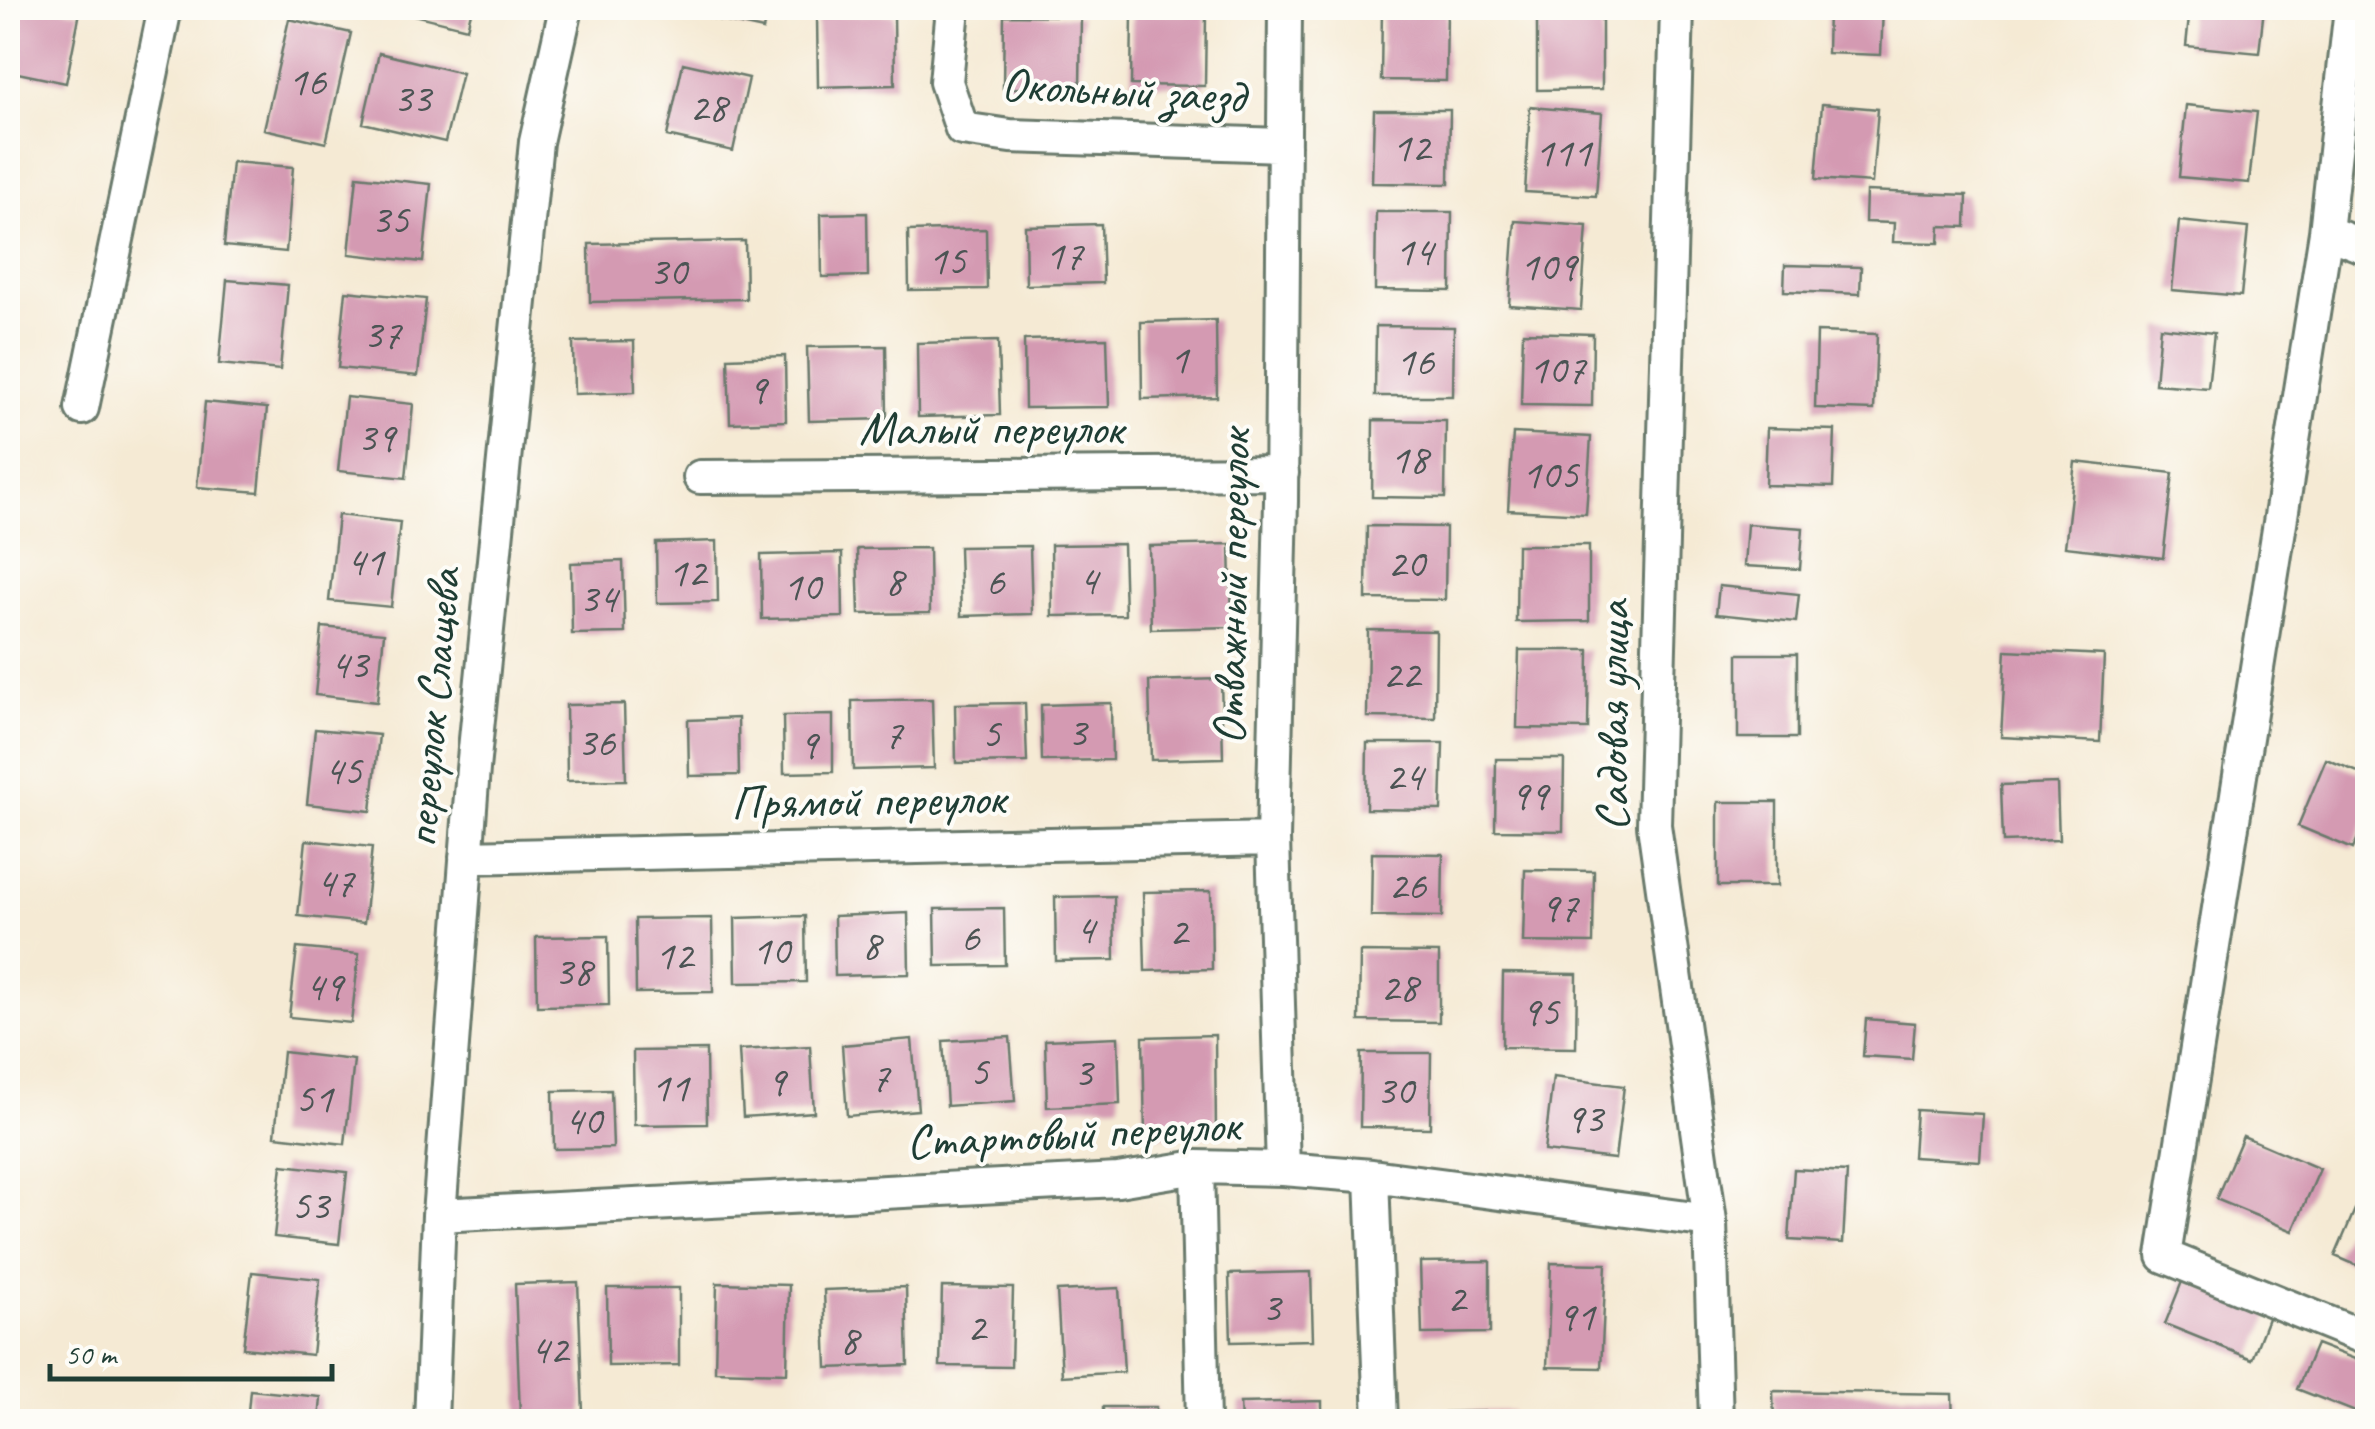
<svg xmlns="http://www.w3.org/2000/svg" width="2375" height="1429" viewBox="0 0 2375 1429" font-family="Caveat,sans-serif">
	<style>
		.building { fill: #d49ab2 }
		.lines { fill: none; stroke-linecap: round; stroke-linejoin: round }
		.street-casing { stroke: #6a7a6c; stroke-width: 38 }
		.street { stroke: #fff; stroke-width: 32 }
		.labels { text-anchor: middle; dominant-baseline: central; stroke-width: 8; stroke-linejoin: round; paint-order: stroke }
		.number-label { font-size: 42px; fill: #4c5454 }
		.street-label { font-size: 48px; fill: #1f3d34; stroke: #fdfcf7 }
	</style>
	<rect width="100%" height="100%" fill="#fdfcf7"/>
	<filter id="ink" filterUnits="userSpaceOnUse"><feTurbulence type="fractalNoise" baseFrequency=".01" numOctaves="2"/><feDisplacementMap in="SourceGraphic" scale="20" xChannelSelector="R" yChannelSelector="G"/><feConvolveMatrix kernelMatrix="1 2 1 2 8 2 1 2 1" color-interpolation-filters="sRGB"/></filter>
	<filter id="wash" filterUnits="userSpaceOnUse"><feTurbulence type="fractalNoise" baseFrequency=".0048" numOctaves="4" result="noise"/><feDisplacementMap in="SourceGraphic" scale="40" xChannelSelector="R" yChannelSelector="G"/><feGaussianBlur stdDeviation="2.25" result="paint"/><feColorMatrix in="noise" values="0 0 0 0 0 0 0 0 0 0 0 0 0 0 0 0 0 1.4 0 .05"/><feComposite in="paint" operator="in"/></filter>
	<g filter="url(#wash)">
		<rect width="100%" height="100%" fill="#f5ead4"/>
		<g id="blocks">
			<path class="building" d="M16 8H59L80 12 66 83 8 71V51Z
				M403 8H472L467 28 402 12Z
				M697 8H768L763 30 696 15Z
				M1382 8H1447L1446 81 1381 80Z
				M1537 8H1602V89L1537 90Z
				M1828 8H1883L1881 55 1827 53Z
				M2190 8H2264L2259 53 2186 46Z
				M1132 13 1206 14 1205 86 1131 85Z
				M894 14 895 85 818 87 817 16Z
				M1004 15 1081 16 1080 89 1003 88Z
				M289 19 351 33 326 143 264 129Z
				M379 53 462 73 445 142 363 123Z
				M683 63 749 78 733 151 667 136Z
				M1822 104 1878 109 1872 183 1816 179Z
				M2186 105 2257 112 2249 183 2179 177Z
				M1530 107 1602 113 1596 196 1525 192Z
				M1374 110H1450L1449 184 1372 183Z
				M232 162 293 167 286 252 224 246Z
				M357 176 431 184 423 262 349 254Z
				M1866 191 1967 195 1966 227 1940 226 1939 243 1893 242 1894 223 1865 222Z
				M1376 212H1452L1451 291 1375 290Z
				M867 213 868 276 822 277 821 214Z
				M1515 221 1587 226 1581 310 1509 305Z
				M2179 221 2248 228 2241 296 2172 290Z
				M1101 224 1103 283 1026 285 1025 226Z
				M986 229 987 289 909 290 908 231Z
				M745 241 746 299 590 302 589 244Z
				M1785 265 1861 267 1860 294 1784 291Z
				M227 280 288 285 280 370 219 364Z
				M346 291 426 299 418 376 338 368Z
				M1216 320 1217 397 1142 399 1141 322Z
				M1376 326 1454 327 1453 396H1375Z
				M2160 327 2214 333 2208 388 2155 384Z
				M1523 332 1593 334 1592 406 1521 405Z
				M1817 332 1877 334 1874 410 1815 408Z
				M1107 338 1109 407 1025 408 1024 340Z
				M634 341 635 392 574 394 573 342Z
				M998 341 1000 415 918 417 917 343Z
				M886 346 887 419 809 421 807 347Z
				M785 356 786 421 730 423 728 358Z
				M346 397 413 404 406 478 338 471Z
				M205 402 267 408 259 492 197 487Z
				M1373 420 1446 421 1445 498 1372 497Z
				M1767 428 1835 430 1833 487 1765 485Z
				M1513 433 1591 437 1586 514 1508 510Z
				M2075 462 2173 473 2163 558 2065 547Z
				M338 515 400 522 391 607 329 601Z
				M1747 524 1803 528 1800 569 1744 566Z
				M1367 526 1446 527 1445 600 1366 599Z
				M717 541 718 602 657 603 656 543Z
				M1123 544 1125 615 1052 616 1051 545Z
				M1230 544 1232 627 1151 629 1149 546Z
				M1517 545H1589V621L1516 622Z
				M1030 546 1032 614 961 616 959 547Z
				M929 548 930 613 859 614 857 549Z
				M842 553 843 617 762 619 761 555Z
				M623 561 625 633 572 634 571 563Z
				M1719 586 1799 594 1796 622 1716 614Z
				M322 627 384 633 377 702 315 695Z
				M1368 630 1436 631 1435 718 1367 717Z
				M1519 650H1589L1588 729 1517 728Z
				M2006 650 2104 655 2100 742 2001 737Z
				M1738 654H1797V738H1738Z
				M1221 679 1223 758 1151 760 1149 681Z
				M932 699 934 768 853 770 852 701Z
				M1025 703 1027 762 956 763 955 704Z
				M1111 703 1112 760 1042 761 1041 705Z
				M624 704 626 780 567 781 566 705Z
				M833 715V772L784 773 783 716Z
				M738 718 739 775 689 776 688 720Z
				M315 729 379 735 371 811 307 804Z
				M1367 743H1443L1441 810 1366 809Z
				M1496 759H1564L1563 831 1495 830Z
				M2326 759 2368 776V815L2353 849 2298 826Z
				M2057 783 2059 840 2003 842 2001 785Z
				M1718 802H1777V886H1718Z
				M306 840 372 847 364 923 298 916Z
				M1372 853 1443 854 1442 917 1371 916Z
				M1525 870 1594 871 1593 943 1523 942Z
				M1211 891 1212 969 1145 971 1143 892Z
				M1114 896 1115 960 1056 961 1055 897Z
				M1004 908 1005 965 936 966 935 909Z
				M908 913 909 974 835 976 834 916Z
				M805 916 806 982 736 983 735 918Z
				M712 918 713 992 636 993 635 919Z
				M608 936 609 1005 537 1006 536 937Z
				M297 948 359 954 351 1023 289 1017Z
				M1360 952 1439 953V1022L1359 1021Z
				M1503 973 1577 974 1576 1048 1502 1047Z
				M1866 1019 1915 1023 1912 1059 1863 1056Z
				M1215 1035 1216 1135 1145 1136 1143 1037Z
				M1010 1037 1015 1101 947 1106 943 1041Z
				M1118 1037 1120 1104 1047 1107 1045 1040Z
				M912 1039 918 1110 847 1116 842 1045Z
				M810 1046 814 1112 743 1117 739 1050Z
				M706 1050 707 1124 634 1125 633 1051Z
				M283 1052 354 1060 345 1144 275 1136Z
				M1361 1053H1431L1430 1128 1360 1127Z
				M1553 1077 1624 1086 1615 1159 1544 1151Z
				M611 1090 613 1148 554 1149 553 1091Z
				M1916 1110 1983 1114 1980 1161 1913 1157Z
				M2243 1136 2320 1169 2293 1231 2216 1199Z
				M282 1165 347 1172 339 1244 274 1237Z
				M1794 1169 1847 1172 1843 1243 1789 1240Z
				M2362 1193 2368 1196V1270L2335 1256Z
				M1490 1261V1333L1422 1334 1420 1262Z
				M1551 1263 1606 1264 1601 1368 1547 1367Z
				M252 1272 320 1279 312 1355 243 1348Z
				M1311 1272 1313 1340 1231 1342 1229 1274Z
				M2183 1279 2270 1313 2252 1359 2165 1324Z
				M578 1282 583 1413 520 1416 515 1284Z
				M717 1283 789 1285 787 1373 715 1371Z
				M906 1287 908 1365 827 1368 824 1290Z
				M942 1287 1013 1288 1011 1367 940 1366Z
				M607 1288H679V1365L608 1366Z
				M1119 1288 1124 1372 1062 1376 1057 1291Z
				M2316 1344 2368 1364V1417L2297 1389Z
				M250 1390 321 1397 319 1422H247Z
				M1773 1391 1952 1394 1953 1422H1774Z
				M1322 1401V1422H1241L1240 1403Z
				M1103 1407H1156V1422H1103Z
				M1513 1411V1422H1445V1412Z"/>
		</g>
	</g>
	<g filter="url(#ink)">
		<use href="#blocks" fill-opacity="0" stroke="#6a7a6c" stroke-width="2.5"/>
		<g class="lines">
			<defs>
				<path id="street" d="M953 8 946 82 962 129 1010 136 1284 145
					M1677 8 1654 825 1710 1221 1716 1422
					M2351 8 2326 232 2164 1256 2368 1339
					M2326 232 2368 248
					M82 408 165 8
					M700 477 1282 473
					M466 857 1273 839
					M1197 1167 1203 1422
					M1283 1169 1273 839 1281 501 1285 8
					M1372 1176 1381 1422
					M439 1215 1118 1180 1197 1167 1283 1169 1372 1176 1710 1221
					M431 1422 439 1215 473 769 536 142 566 8"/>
			</defs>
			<use href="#street" class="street-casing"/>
			<use href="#street" class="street"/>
		</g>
	</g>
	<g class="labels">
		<g class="number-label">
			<text x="307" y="81">16</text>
			<text x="412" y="98">33</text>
			<text x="708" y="107">28</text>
			<text x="1411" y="147">12</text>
			<text x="1563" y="152">111</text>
			<text x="390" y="219">35</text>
			<text x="1414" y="251">14</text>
			<text x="1064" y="255">17</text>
			<text x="947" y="260">15</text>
			<text x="1548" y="266">109</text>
			<text x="668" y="271">30</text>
			<text x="382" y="334">37</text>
			<text x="1179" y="359">1</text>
			<text x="1415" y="361">16</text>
			<text x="1557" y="369">107</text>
			<text x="757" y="389">9</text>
			<text x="376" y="437">39</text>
			<text x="1409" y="459">18</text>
			<text x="1550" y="474">105</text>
			<text x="365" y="561">41</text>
			<text x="1406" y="563">20</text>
			<text x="687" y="572">12</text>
			<text x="1088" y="580">4</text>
			<text x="894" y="581">8</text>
			<text x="995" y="581">6</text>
			<text x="802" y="586">10</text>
			<text x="598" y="598">34</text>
			<text x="349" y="664">43</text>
			<text x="1401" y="674">22</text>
			<text x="1077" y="732">3</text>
			<text x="991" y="733">5</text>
			<text x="893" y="734">7</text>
			<text x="596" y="742">36</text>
			<text x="808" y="744">9</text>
			<text x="343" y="770">45</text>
			<text x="1404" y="776">24</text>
			<text x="1529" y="795">99</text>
			<text x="335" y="882">47</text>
			<text x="1407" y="885">26</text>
			<text x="1559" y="907">97</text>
			<text x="1085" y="929">4</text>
			<text x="1178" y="931">2</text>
			<text x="970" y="937">6</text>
			<text x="871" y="945">8</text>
			<text x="771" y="950">10</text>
			<text x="674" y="955">12</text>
			<text x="573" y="971">38</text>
			<text x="324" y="986">49</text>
			<text x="1399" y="987">28</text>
			<text x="1540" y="1011">95</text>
			<text x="979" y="1071">5</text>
			<text x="1083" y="1072">3</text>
			<text x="880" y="1077">7</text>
			<text x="776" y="1081">9</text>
			<text x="670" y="1087">11</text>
			<text x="1395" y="1090">30</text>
			<text x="314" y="1098">51</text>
			<text x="1584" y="1118">93</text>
			<text x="583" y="1120">40</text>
			<text x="310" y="1205">53</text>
			<text x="1456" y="1298">2</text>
			<text x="1271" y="1307">3</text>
			<text x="1576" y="1316">91</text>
			<text x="976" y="1327">2</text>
			<text x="849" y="1340">8</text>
			<text x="549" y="1349">42</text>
		</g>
		<g class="street-label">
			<text transform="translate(1123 90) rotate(3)">Окольный заезд</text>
			<text x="991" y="428">Малый переулок</text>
			<text transform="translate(1231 587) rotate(-89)">Отважный переулок</text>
			<text transform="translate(432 708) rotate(-85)">переулок Слащева</text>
			<text transform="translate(1612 716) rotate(-90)">Садовая улица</text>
			<text transform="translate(868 800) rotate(-1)">Прямой переулок</text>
			<text transform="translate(1073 1133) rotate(-3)">Стартовый переулок</text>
		</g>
	</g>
	<rect width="2375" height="1429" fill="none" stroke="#fdfcf7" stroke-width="40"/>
	<path d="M50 1364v15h282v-15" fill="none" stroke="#1f3d34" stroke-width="5"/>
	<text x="65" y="1364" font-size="30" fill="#1f3d34" stroke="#fdfcf7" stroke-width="8" paint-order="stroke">50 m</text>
</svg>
